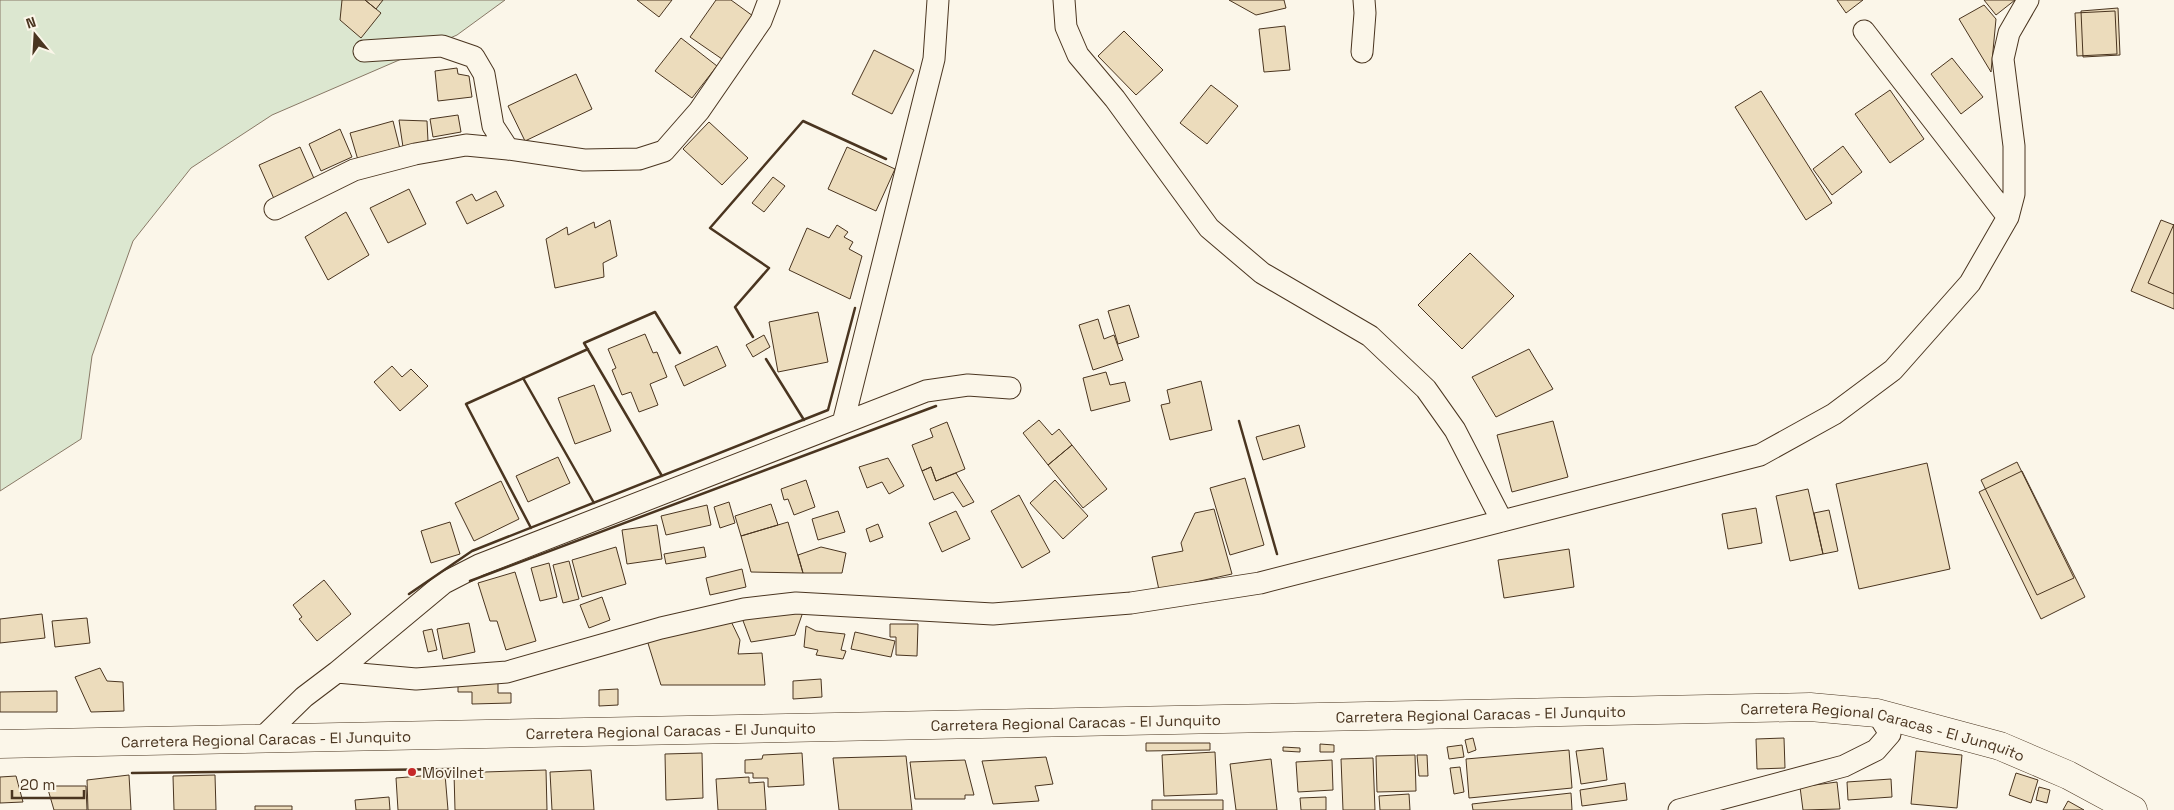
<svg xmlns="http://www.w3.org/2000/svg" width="2174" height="810" viewBox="0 0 2174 810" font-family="'Space Grotesk',sans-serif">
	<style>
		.green { fill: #dce7d0; stroke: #887966 }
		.building { fill: #ecdcbc; stroke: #4a3520 }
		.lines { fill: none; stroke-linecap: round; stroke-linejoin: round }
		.street-casing { stroke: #4a3520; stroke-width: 23 }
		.primary-casing { stroke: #4a3520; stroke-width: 29 }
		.street { stroke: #fbf6e9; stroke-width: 21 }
		.primary { stroke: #fbf6e9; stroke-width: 28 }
		.wall { stroke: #4a3520; stroke-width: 2.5 }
		.poi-dot { fill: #c62828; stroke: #fbf6e9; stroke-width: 2 }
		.labels { text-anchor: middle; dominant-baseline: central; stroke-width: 4; stroke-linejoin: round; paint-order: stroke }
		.street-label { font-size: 15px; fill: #4a3520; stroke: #fbf6e9 }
		.poi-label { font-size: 15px; fill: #4a3520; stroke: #fbf6e9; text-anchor: start }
	</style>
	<rect width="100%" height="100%" fill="#fbf6e9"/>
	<path class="green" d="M0 0H505L457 35 272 115 191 168 133 241 92 356 81 439 0 491Z"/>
	<path class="building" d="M342 0H365L381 13 361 38 340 20Z
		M365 0H383L376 9Z
		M637 0H672L659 17Z
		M716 0H731L753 16 722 59 690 37Z
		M1229 0H1284L1286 8 1256 15Z
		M1837 0H1863L1846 13Z
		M1984 0H2015L1996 15Z
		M1984 5 1996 19 1991 72 1959 19Z
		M2118 8 2120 55 2083 57 2081 11Z
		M2115 11 2117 54 2077 56 2075 13Z
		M1285 26 1290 70 1264 72 1259 29Z
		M1124 31 1163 70 1136 95 1098 56Z
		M681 38 717 66 692 98 655 71Z
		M874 50 914 70 892 114 852 94Z
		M1952 58 1983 97 1961 114 1931 74Z
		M457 68 458 74 469 76 472 97 438 101 435 71Z
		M576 74 592 109 525 141 508 106Z
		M1211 85 1238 106 1207 144 1180 123Z
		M1890 90 1924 139 1890 163 1855 114Z
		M1761 91 1832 203 1806 220 1735 107Z
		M458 115 461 132 433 137 430 119Z
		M399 120 427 121 428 141 403 147Z
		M393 121 400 149 358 160 350 133Z
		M709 122 748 158 722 185 683 149Z
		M340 129 352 157 321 171 309 144Z
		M1843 146 1862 172 1832 195 1813 169Z
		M300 147 316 183 275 201 259 165Z
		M847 147 895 169 876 211 828 189Z
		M773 177 785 186 764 212 752 203Z
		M409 189 426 224 388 243 370 208Z
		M496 191 504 206 467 224 456 202 472 194 476 201Z
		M346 212 369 255 328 280 305 237Z
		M610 220 617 256 603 263 604 277 555 288 546 239 567 227 568 235 594 222 595 228Z
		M2161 220 2174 225V309L2131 291Z
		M2174 224V294L2148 283Z
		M837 225 848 232 844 237 853 242 849 249 862 256 850 299 789 270 807 228 829 238Z
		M1470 253 1514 296 1462 349 1418 305Z
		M1129 305 1139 337 1118 344 1108 311Z
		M818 312 828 362 778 372 769 322Z
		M1098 319 1104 339 1114 335 1123 360 1093 370 1079 325Z
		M645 334 653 353 657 352 667 377 650 384 658 405 639 412 631 392 622 395 612 370 616 368 608 349Z
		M764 335 770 347 753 357 746 345Z
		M717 346 726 366 684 386 675 366Z
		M1529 349 1553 389 1496 417 1472 377Z
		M392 366 402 377 411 369 428 386 400 411 374 382Z
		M1106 372 1110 385 1125 382 1130 401 1091 411 1083 378Z
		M1201 381 1212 430 1170 440 1161 405 1170 403 1167 390Z
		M594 385 611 431 575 444 558 398Z
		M1039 420 1052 435 1059 429 1072 445 1048 465 1023 433Z
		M1553 421 1568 477 1512 492 1497 435Z
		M947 422 965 469 936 481 931 467 922 471 912 445 933 437 930 429Z
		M1299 425 1305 447 1263 460 1256 437Z
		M1072 445 1107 489 1083 508 1048 465Z
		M558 457 570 483 528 502 516 476Z
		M888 458 904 486 889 494 882 482 867 488 859 467Z
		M2017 462 2074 578 2037 595 1981 480Z
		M1927 463 1950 569 1859 589 1836 484Z
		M931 467 936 481 956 473 974 502 963 507 953 492 934 500 922 471Z
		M2022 471 2085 597 2041 619 1979 492Z
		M1245 478 1264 545 1230 555 1210 488Z
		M806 480 815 507 794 515 788 499 784 500 781 489Z
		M1055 480 1088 516 1063 539 1030 503Z
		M501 481 519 519 474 541 455 503Z
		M1808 489 1823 554 1790 561 1776 496Z
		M1019 495 1050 552 1022 568 991 511Z
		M729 502 735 523 720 528 714 507Z
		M771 504 778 525 741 536 735 516Z
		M707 505 711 525 666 535 661 516Z
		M1756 508 1762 543 1728 549 1722 514Z
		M1214 509 1232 574 1159 590 1152 557 1183 551 1181 543 1195 513Z
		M1829 510 1838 551 1823 554 1814 513Z
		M838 511 845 532 818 540 812 519Z
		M956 511 970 539 942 552 929 523Z
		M450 522 460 554 431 563 421 531Z
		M788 522 803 573 751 572 741 536Z
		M878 524 883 537 870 542 866 529Z
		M657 525 662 559 627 564 622 530Z
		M616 547 626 584 582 597 572 560Z
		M704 547 706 557 666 564 664 554Z
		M821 547 846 553 842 573H803L798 555Z
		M1569 549 1574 587 1504 598 1498 560Z
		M569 561 579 599 563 603 553 565Z
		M549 563 557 597 540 601 531 568Z
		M742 569 746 587 710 595 706 578Z
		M515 572 536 641 506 650 497 621H490L478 583Z
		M324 580 351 614 317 641 299 619 302 617 293 605Z
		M602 597 610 620 589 628 580 605Z
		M804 609 795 635 751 642 742 618Z
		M42 614 45 638 0 643V619Z
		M728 615 740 640 738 654 762 653 765 685H661L647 640Z
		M87 618 90 643 55 647 52 621Z
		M469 623 475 652 443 659 437 629Z
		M890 624H918L917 656 896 655V637H890Z
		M806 626 816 631 845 634 841 650 846 651 843 659 816 655 818 650 804 647Z
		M432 629 437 650 428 652 423 631Z
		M855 632 895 641 891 657 851 649Z
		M100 668 107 681 123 682 124 711 91 712 75 677Z
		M498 678V693H511V703L472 704V692H458V679Z
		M821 679 822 697 793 699V681Z
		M618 689V705L599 706V690Z
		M57 691V712H0V692Z
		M1473 738 1476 750 1468 753 1465 740Z
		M1784 738 1785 768 1757 769 1756 739Z
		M1146 743H1210V750L1146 751Z
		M1320 744 1334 745V752H1320Z
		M1462 745 1464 757 1449 759 1447 747Z
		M1283 747 1300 748V752L1283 751Z
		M1603 748 1607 780 1581 784 1576 751Z
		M1569 750 1572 788 1469 798 1466 759Z
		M1916 751 1962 755 1957 808 1911 804Z
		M1215 752 1217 794 1164 796 1162 755Z
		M702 753 703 798 666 800 665 754Z
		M802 753 804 785 768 787V778H753V773H745V760L762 759 763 755Z
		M1415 755 1416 791 1377 792 1376 756Z
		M1417 755H1427L1428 776H1419Z
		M906 756 912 810H839L833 758Z
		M1046 757 1053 784 1035 786 1039 801 993 804 982 761Z
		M1373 758 1375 810H1343L1341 759Z
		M1271 759 1277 810H1236L1230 764Z
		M965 760 974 795H965V799H915L910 762Z
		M1332 760 1333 790 1298 792 1296 762Z
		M1460 767 1464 792 1454 794 1450 768Z
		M546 770 547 810H455L454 773Z
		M591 770 594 810H552L550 772Z
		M2016 773 2038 780 2031 803 2009 795Z
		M445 774 448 810H398L396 778Z
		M129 775 131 810H88L87 780Z
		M215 775 216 810H174L173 776Z
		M16 776 23 802 0 803V777Z
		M749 777V783L764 782 766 810H718L716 779Z
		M1891 779 1892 797 1848 800 1847 782Z
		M1837 782 1840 809 1803 810 1800 787Z
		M1625 783 1627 800 1582 806 1580 790Z
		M47 786H86L87 810H54Z
		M2039 787 2050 790 2047 803 2036 800Z
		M1571 793 1572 810H1473L1472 804Z
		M1409 794 1410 810H1380L1379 796Z
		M389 797 390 810H356L355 800Z
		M1326 797V810H1301L1300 798Z
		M1152 800H1223V810H1152Z
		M2068 801 2084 810H2063Z
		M255 806H292V810H255Z"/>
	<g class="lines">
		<defs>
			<path id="street" d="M1064 0 1066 27 1078 55 1115 99 1209 228 1262 273 1370 336 1426 389 1455 430 1502 521
				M1864 31 2008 217
				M364 51 442 46 474 57 484 74 493 126 508 149
				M1362 52 1365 13 1364 0
				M275 209 354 170 415 154 466 145 508 149 584 160 639 159 664 151 699 111 761 21 769 0
				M843 423 934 59 938 0
				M337 672 444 583 479 565 926 391 968 385 1010 388
				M262 738 304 697 337 672 416 679 507 672 661 628 744 609 796 603 993 614 1131 603 1260 583 1760 455 1834 414 1893 370 1970 283 2008 217 2014 194V146L2003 59 2009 33 2028 0
				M1679 810 1844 766 1876 750 1890 734 1877 713"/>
			<g id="primary">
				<path id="s1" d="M0 744 1810 707 1877 713 2000 746 2068 775 2133 810"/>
			</g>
		</defs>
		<use href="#street" class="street-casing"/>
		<use href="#primary" class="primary-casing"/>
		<use href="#street" class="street"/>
		<use href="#primary" class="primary"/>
		<path class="wall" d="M753 337 735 307 769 268 710 228 803 121 886 159
			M766 359 804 420
			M523 378 594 503
			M1239 421 1277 554
			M662 476 584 343 655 312 680 353
			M531 528 466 404 588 349
			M470 581 936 406
			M409 594 472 551 828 410 855 308
			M132 773 453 769"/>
	</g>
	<circle class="poi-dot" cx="412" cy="772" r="5"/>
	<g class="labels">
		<g class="street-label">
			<text stroke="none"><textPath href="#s1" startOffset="1481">Carretera Regional Caracas - El Junquito</textPath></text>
			<text stroke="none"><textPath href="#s1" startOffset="1076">Carretera Regional Caracas - El Junquito</textPath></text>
			<text stroke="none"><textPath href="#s1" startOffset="671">Carretera Regional Caracas - El Junquito</textPath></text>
			<text stroke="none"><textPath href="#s1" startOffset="1886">Carretera Regional Caracas - El Junquito</textPath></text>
			<text stroke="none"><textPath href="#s1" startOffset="266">Carretera Regional Caracas - El Junquito</textPath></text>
		</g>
		<g class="poi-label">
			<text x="422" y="772">Movilnet</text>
		</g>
	</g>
	<g transform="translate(35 35) rotate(342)" stroke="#fbf6e9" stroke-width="4" paint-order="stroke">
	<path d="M0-4L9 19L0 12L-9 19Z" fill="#4a3520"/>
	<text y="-8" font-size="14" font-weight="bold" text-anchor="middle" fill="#4a3520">N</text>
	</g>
	<path d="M12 790v8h72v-8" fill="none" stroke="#4a3520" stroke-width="2.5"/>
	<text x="20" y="790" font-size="15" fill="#4a3520" stroke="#fbf6e9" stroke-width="4" paint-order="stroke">20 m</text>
</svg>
